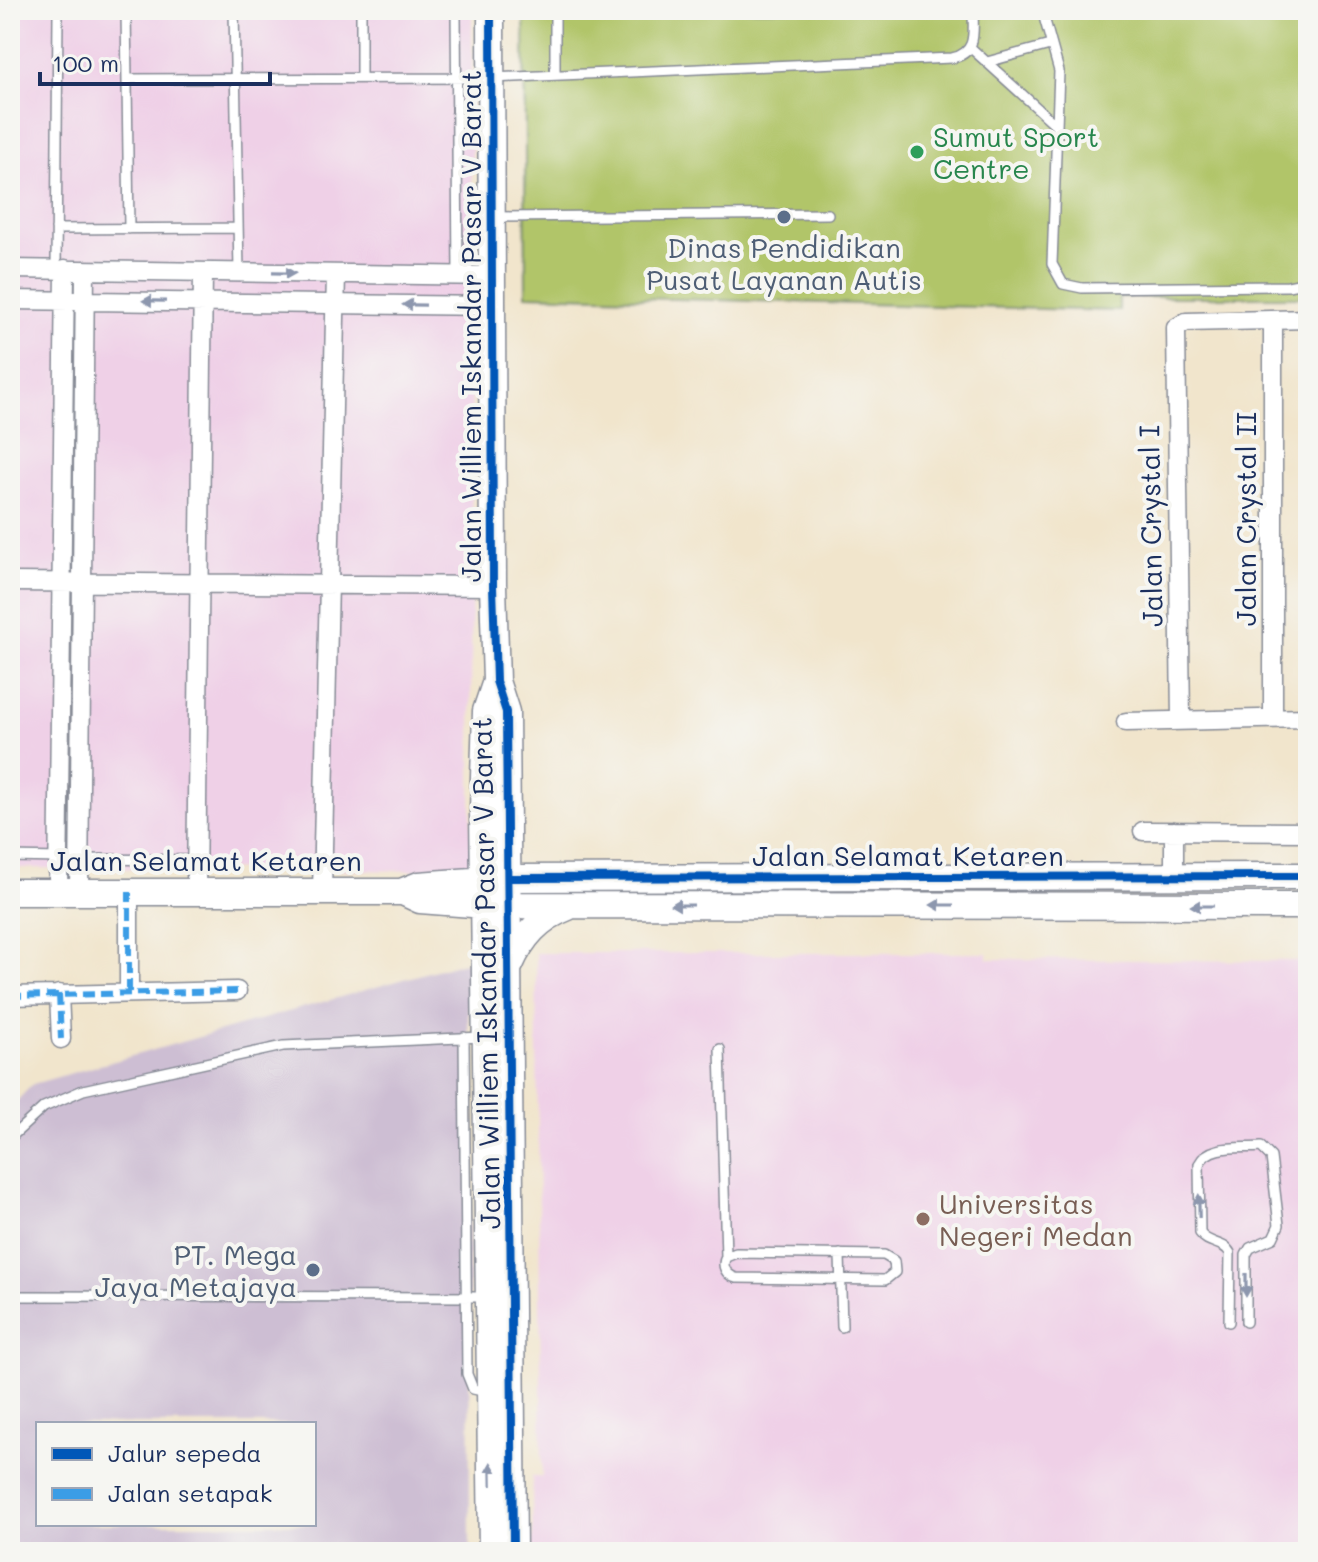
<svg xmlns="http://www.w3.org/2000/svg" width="1318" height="1562" viewBox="0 0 1318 1562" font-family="Mali,sans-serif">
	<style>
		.built { fill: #efd0e7 }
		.industrial { fill: #cdbed3; fill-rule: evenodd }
		.green { fill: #b1c569; stroke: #667a64; stroke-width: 2 }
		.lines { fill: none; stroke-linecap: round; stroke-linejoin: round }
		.lane-casing { stroke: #868a95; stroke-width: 12 }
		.street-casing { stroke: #868a95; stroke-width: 21 }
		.secondary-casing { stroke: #868a95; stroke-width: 29 }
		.lane { stroke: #fff; stroke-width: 9 }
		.street { stroke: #fff; stroke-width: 18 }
		.secondary { stroke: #fff; stroke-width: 26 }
		.quiet { stroke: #3b9de6; stroke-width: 6; stroke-dasharray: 12 6; stroke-linecap: butt }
		.cycleway-casing { stroke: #f6f6f2; stroke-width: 13 }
		.cycleway { stroke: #0057b8; stroke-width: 8 }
		.oneway { fill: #8d97ae }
		.leisure-dot { fill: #2e9e5b; stroke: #f6f6f2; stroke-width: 3 }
		.service-dot { fill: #5c6f8a; stroke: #f6f6f2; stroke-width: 3 }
		.education-dot { fill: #8d6e63; stroke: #f6f6f2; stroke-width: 3 }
		.labels { text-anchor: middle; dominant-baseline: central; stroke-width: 8; stroke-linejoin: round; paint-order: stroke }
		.leisure-label { font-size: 28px; fill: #27864d; stroke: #f6f6f2; text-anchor: start }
		.service-label { font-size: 28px; fill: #4e5e75; stroke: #f6f6f2 }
		.street-label { font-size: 28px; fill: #1b2f5e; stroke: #f6f6f2 }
		.education-label { font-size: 28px; fill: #785e54; stroke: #f6f6f2; text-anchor: start }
	</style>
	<rect width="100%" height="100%" fill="#f6f6f2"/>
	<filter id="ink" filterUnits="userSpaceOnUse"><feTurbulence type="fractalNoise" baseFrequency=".0125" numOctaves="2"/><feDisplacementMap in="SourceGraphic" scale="16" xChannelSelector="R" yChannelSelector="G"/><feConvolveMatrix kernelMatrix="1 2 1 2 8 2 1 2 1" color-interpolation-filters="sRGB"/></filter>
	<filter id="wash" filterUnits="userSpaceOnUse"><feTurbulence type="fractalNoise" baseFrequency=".006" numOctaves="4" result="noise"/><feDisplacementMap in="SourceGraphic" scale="32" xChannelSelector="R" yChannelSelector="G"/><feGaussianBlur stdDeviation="1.8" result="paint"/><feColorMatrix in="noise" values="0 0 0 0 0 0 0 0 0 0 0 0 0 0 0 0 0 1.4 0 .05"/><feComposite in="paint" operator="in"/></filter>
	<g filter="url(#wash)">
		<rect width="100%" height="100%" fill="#f1e5cc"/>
		<path class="built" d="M10 10H472L471 871 10 868Z
			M536 953H988V959L1308 961V1552H533L532 1477H542Z"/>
		<path class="industrial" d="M468 961 470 1552H10V1108L33 1084ZM38 1424H314V1524H38Z"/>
		<path class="green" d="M524 10H1308V297H1119V311L526 295Z"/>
	</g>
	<g filter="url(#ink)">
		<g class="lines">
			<defs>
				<path id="lane" d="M126 10 129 229
					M234 10 239 272
					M361 10V78
					M456 10 458 276
					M1042 10 1059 71 1052 264 1063 284 1082 288 1288 286 1308 282
					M1306 10 1308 25
					M1306 25 1308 86
					M971 48 1057 126
					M987 62 1050 45
					M555 75V10
					M127 79 492 78 952 58C978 53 973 31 973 10
					M495 217 828 214
					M56 229 238 228
					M56 269 58 10
					M10 857 60 858
					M79 859 195 860
					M464 1037 467 1374 473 1389 487 1392
					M720 1049 726 1257
					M10 1138 44 1107 83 1090 283 1046 482 1037
					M736 1253 884 1255 894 1261 895 1272 885 1280 736 1278C726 1275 721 1266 726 1257Z
					M840 1254 842 1327
					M10 1296 486 1297
					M1229 1322 1230 1253C1224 1241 1208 1245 1200 1233L1199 1164C1209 1143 1240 1149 1261 1147L1271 1157 1279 1225 1273 1238 1250 1248 1246 1255V1322
					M254 1552H491"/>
				<path id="street" d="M10 269 492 276
					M10 300 492 306
					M1273 320V718
					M10 582 493 586
					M1181 720 1176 328 1186 322 1308 319
					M1126 722 1308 718
					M1143 831 1308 832
					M1174 831V876
					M58 892 65 269
					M79 892 85 270
					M196 892 203 272
					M322 892 336 274
					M129 992V892
					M59 994 61 1039
					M10 996 237 991"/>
				<path id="secondary" d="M491 10 493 586 496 681 506 712 513 1552
					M508 878 1308 876
					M10 892H401L419 885 485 880
					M405 893 420 900 485 905
					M508 905 1308 906
					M510 965C522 937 539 918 568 907
					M492 1552 483 810 486 711 496 681"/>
			</defs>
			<use href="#lane" class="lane-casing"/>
			<use href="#street" class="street-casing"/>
			<use href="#secondary" class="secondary-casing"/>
			<use href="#lane" class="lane"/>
			<use href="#street" class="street"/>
			<use href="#secondary" class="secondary"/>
			<path class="quiet" d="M129 992V892
				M59 994 61 1039
				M10 996 237 991"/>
			<defs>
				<path id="cycleway" d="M491 10 493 586 496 681 506 712 513 1552
					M508 878 1308 876"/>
			</defs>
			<use href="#cycleway" class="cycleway-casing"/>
			<use href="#cycleway" class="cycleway"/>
		</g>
		<defs><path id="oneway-solid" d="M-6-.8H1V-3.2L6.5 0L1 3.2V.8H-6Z" transform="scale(2)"/></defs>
		<g class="oneway">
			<use href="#oneway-solid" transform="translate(284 273) rotate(1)"/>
			<use href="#oneway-solid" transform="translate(154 301) rotate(-179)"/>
			<use href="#oneway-solid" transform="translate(414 305) rotate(-179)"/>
			<use href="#oneway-solid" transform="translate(682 905) rotate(180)"/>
			<use href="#oneway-solid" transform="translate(942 905) rotate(-180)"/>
			<use href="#oneway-solid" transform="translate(1202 906) rotate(-180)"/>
			<use href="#oneway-solid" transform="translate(1199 1206) rotate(-91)"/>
			<use href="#oneway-solid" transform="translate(1246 1285) rotate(90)"/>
			<use href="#oneway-solid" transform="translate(491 1474) rotate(-91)"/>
		</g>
	</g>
	<circle class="leisure-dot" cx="917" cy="152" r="8"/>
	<g class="service-dot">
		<circle cx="784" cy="217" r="8"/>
		<circle cx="313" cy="1270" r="8"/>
	</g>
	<circle class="education-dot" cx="923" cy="1219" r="8"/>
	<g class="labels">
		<g class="leisure-label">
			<text x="933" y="136">Sumut Sport<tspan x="933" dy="32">Centre</tspan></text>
		</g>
		<g class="service-label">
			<text x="784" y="247">Dinas Pendidikan<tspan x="784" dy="32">Pusat Layanan Autis</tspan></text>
			<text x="297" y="1254" text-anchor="end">PT. Mega<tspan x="297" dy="32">Jaya Metajaya</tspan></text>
		</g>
		<g class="street-label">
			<text transform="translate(470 326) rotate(-90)">Jalan Williem Iskandar Pasar V Barat</text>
			<text transform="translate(1245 519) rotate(-90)">Jalan Crystal II</text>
			<text transform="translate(1150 526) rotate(-91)">Jalan Crystal I</text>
			<text x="908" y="855">Jalan Selamat Ketaren</text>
			<text x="206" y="860">Jalan Selamat Ketaren</text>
			<text transform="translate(485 973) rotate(-91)">Jalan Williem Iskandar Pasar V Barat</text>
		</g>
		<g class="education-label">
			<text x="939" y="1203">Universitas<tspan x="939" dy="32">Negeri Medan</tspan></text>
		</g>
	</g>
	<rect width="1318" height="1562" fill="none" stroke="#f6f6f2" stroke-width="40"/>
	<rect x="36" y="1422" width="280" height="104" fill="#f6f6f2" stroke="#9ea6b7" stroke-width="2"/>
	<rect x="52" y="1448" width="40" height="12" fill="#0057b8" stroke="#9ea6b7" stroke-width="2"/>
	<text x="108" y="1462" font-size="24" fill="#1b2f5e">Jalur sepeda</text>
	<rect x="52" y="1488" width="40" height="12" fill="#3b9de6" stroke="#9ea6b7" stroke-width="2"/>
	<text x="108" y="1502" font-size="24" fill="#1b2f5e">Jalan setapak</text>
	<path d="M40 72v12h230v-12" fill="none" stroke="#1b2f5e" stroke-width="4"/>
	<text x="52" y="72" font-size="24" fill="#1b2f5e" stroke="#f6f6f2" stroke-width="6" paint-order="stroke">100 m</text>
</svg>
